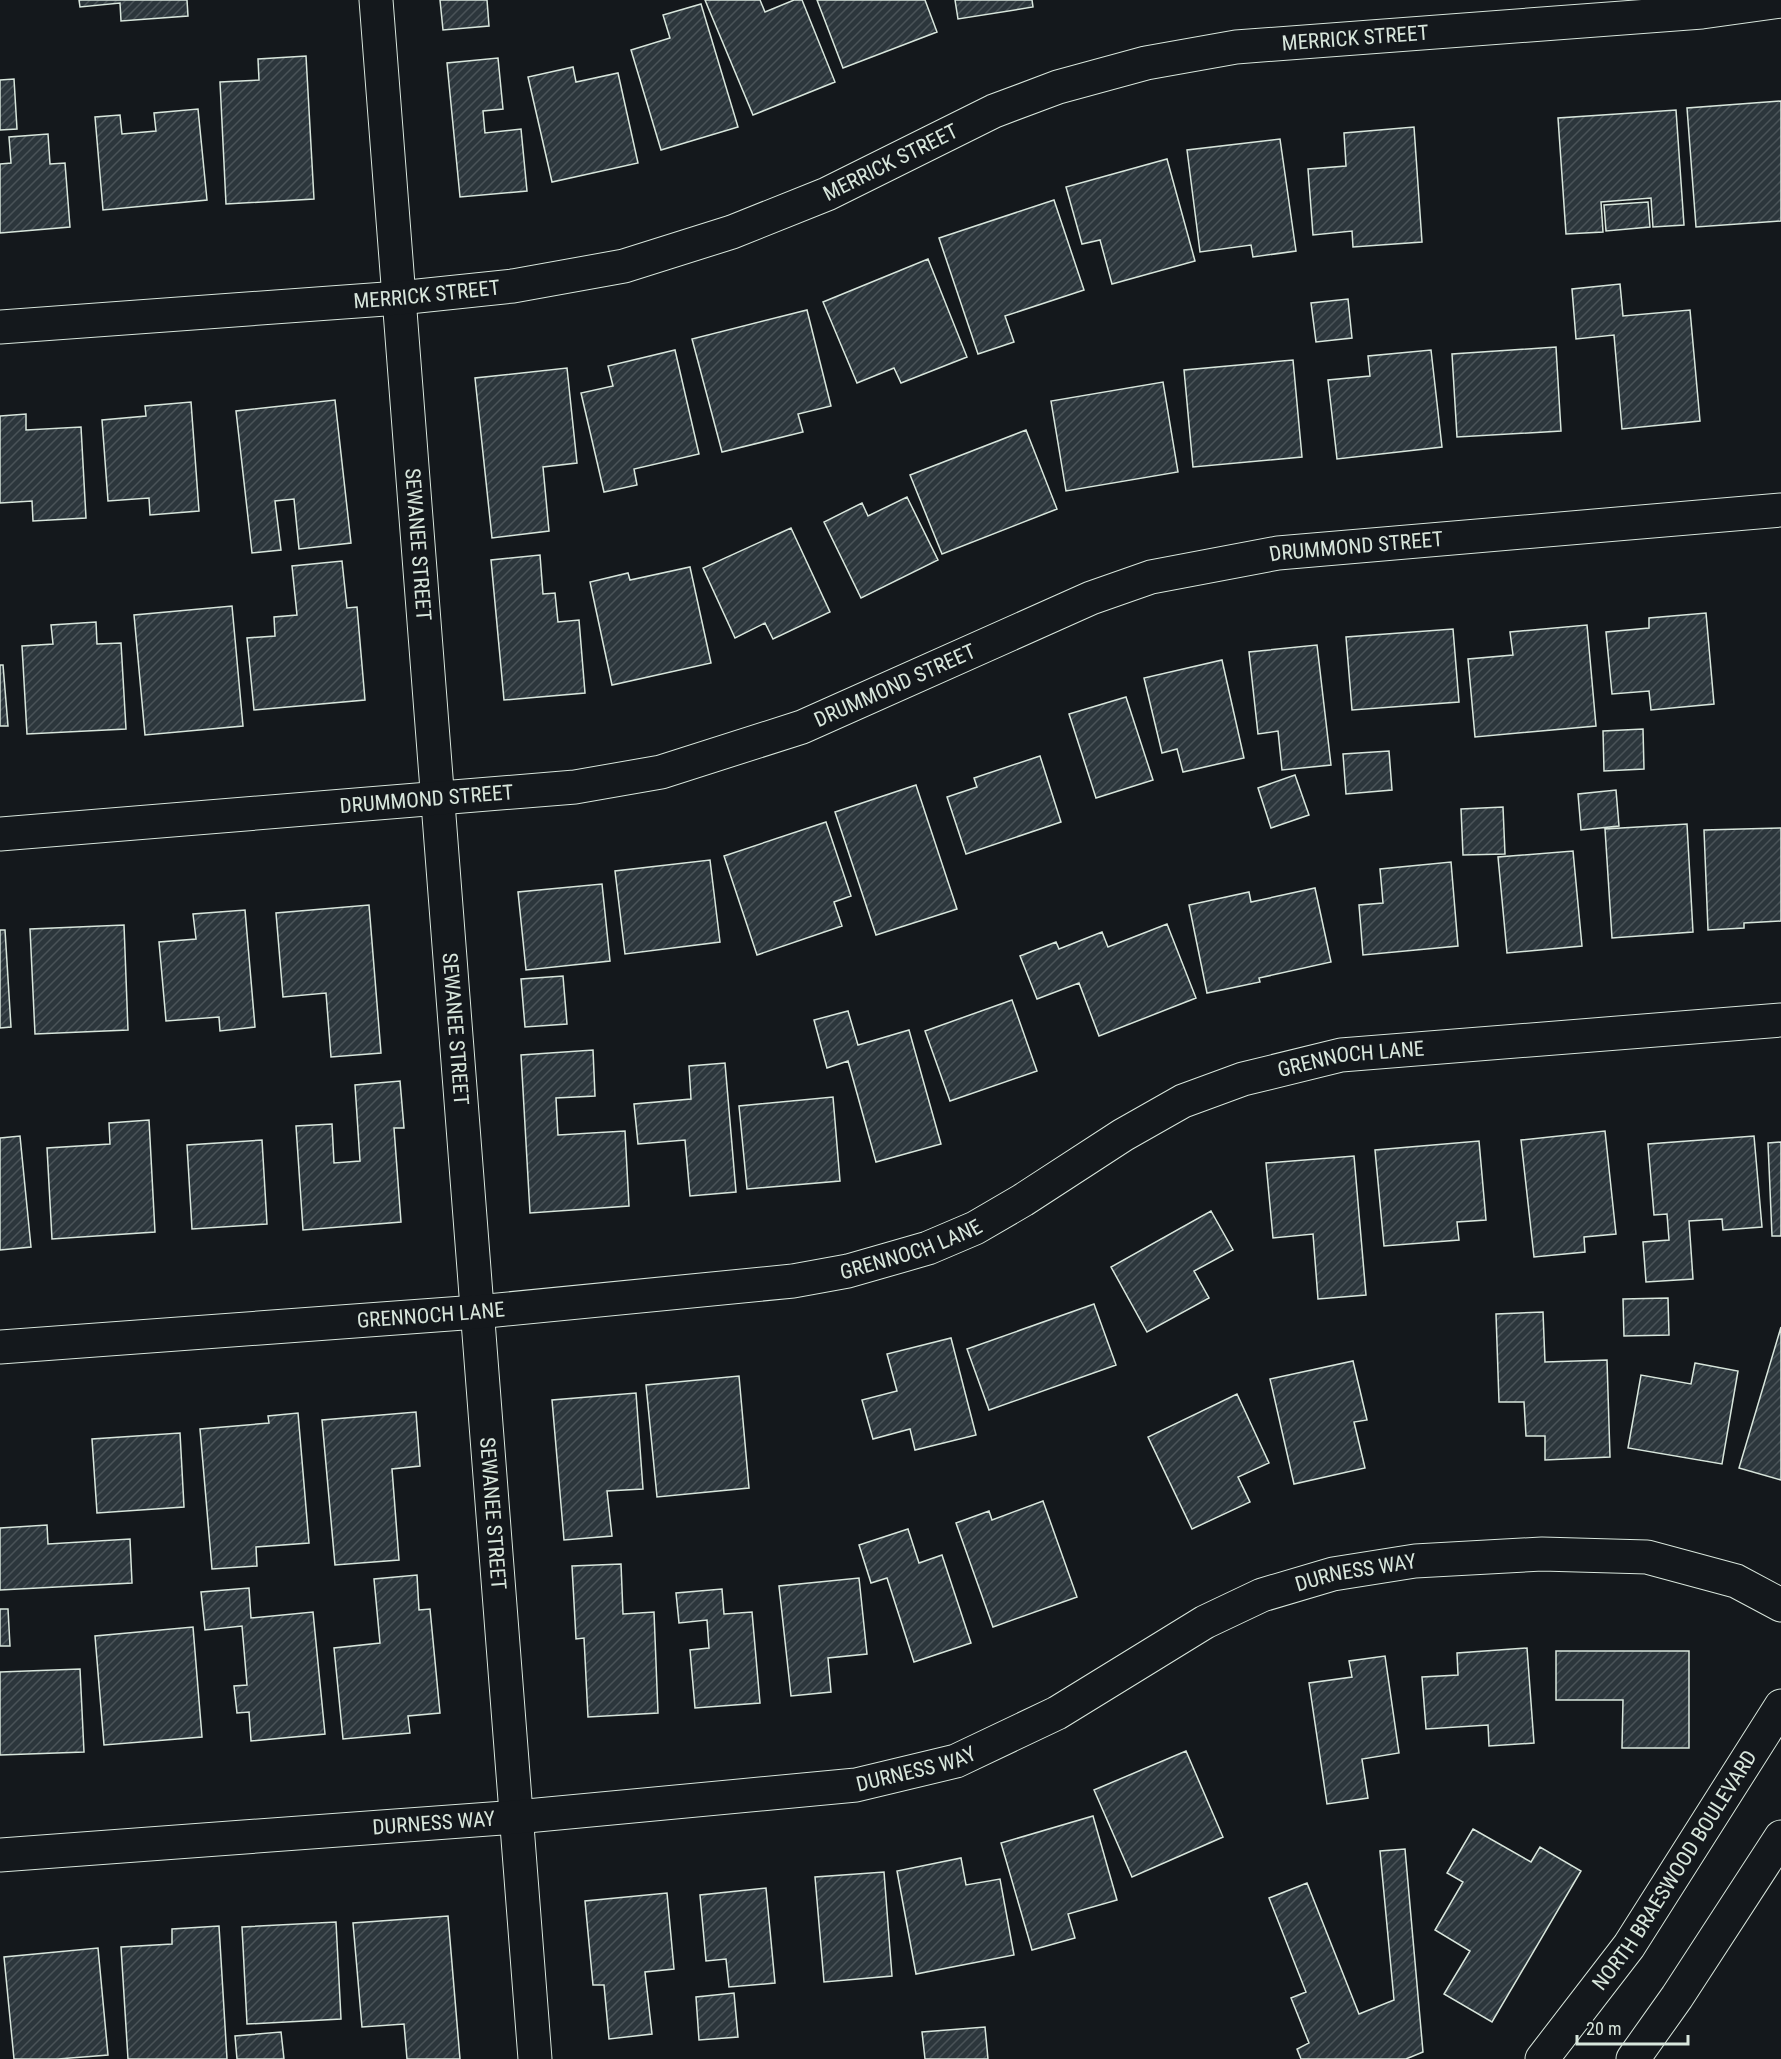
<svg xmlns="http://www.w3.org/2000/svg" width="1781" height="2059" viewBox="0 0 1781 2059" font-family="'Roboto Condensed',sans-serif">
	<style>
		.building { fill: url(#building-hatch); stroke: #d8e6dc; stroke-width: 1.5 }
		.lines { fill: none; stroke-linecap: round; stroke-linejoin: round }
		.street-casing { stroke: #d8e6dc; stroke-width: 35 }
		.secondary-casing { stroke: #d8e6dc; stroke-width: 35 }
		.street { stroke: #14181c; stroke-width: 33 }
		.secondary { stroke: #14181c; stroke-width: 33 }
		.labels { text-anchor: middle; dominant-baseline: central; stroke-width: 4.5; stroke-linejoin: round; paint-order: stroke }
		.street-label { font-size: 21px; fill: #d8e6dc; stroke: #14181c }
	</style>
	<defs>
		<pattern id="building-hatch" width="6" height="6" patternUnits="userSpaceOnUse" patternTransform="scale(1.5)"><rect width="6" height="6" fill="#2c363c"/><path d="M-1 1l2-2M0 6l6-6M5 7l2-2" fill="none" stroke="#4a5358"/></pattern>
	</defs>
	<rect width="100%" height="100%" fill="#14181c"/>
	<path class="building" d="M79 0H187L188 16 121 21 120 3 80 7Z
		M440 0H487L489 26 443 30Z
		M705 0H760L765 12 794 0H802L835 82 753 115Z
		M817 0H925L937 32 843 68Z
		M955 0H1032L1033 7 958 19Z
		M701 4 738 127 661 150 631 50 670 38 663 15Z
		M306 56 314 199 226 204 220 82 259 80 258 59Z
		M498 58 503 109 483 111 485 133 521 129 527 191 460 197 447 63Z
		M573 67 576 82 618 73 638 163 552 182 528 77Z
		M14 79 17 129 0 130V80Z
		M1781 101V221L1696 227 1687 108Z
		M198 109 207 200 103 210 95 117 120 115 122 134 156 131 154 113Z
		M1676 110 1684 225 1653 227 1651 198 1601 202 1603 232 1566 234 1558 118Z
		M1414 127 1422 242 1353 247 1352 231 1313 235 1308 169 1346 166 1344 133Z
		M48 134 50 164 65 163 70 227 0 233V164L11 163 9 137Z
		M1280 139 1296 251 1253 257 1251 245 1200 252 1187 150Z
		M1167 159 1195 261 1112 284 1100 240 1082 244 1066 187Z
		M1054 200 1084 290 1005 316 1014 342 978 354 939 238Z
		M1648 202 1650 227 1606 231 1604 205Z
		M928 259 967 357 901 383 894 368 857 383 823 302Z
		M1620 284 1623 316 1690 310 1700 421 1622 429 1614 335 1576 339 1572 289Z
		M1348 299 1352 338 1316 342 1311 303Z
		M807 310 831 406 798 414 803 432 722 452 692 339Z
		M1556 347 1561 431 1457 437 1452 354Z
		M675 350 699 454 634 469 637 485 604 492 581 393 613 386 608 366Z
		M1431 350 1442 447 1337 459 1328 380 1370 376 1368 356Z
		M1293 360 1302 457 1193 467 1184 370Z
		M567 368 577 463 543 467 549 531 492 538 475 378Z
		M1163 382 1178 472 1066 491 1051 401Z
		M335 400 351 543 299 549 294 499 275 501 281 550 252 553 236 411Z
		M191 402 199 511 150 515 149 498 108 501 102 420 146 416 145 406Z
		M26 414V430L81 427 86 518 33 521 32 501 0 503V416Z
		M1026 430 1057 509 942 554 910 475Z
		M907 497 938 560 861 598 824 522 862 503 868 516Z
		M791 528 830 612 773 639 765 623 735 638 703 568Z
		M540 555 543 594 555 593 558 622 579 620 585 693 504 700 491 560Z
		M342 561 347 608 357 607 365 700 254 710 247 638 275 636 274 617 297 615 292 566Z
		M690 567 711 663 612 685 590 582 628 573 630 580Z
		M232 606 243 726 145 735 134 615Z
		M1706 613 1714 704 1651 710 1649 691 1612 694 1606 632 1649 628V618Z
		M96 622 97 644 121 643 126 729 27 734 22 646 53 644 51 625Z
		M1587 625 1596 726 1475 737 1468 659 1513 655 1510 632Z
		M1453 629 1459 702 1352 710 1346 637Z
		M1317 645 1331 765 1282 770 1278 731 1258 734 1249 652Z
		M1222 660 1244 758 1183 772 1177 749 1162 753 1144 678Z
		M0 665H3L8 726H0Z
		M1126 697 1153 780 1096 798 1069 714Z
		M1643 729 1644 769 1604 771 1603 731Z
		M1389 751 1392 790 1346 794 1343 754Z
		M1040 756 1061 822 966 854 947 797 977 787 974 778Z
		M1295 775 1309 815 1271 828 1258 788Z
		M916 785 957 909 876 935 835 812Z
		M1616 790 1619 826 1581 830 1578 794Z
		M1503 807 1505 854 1463 855 1461 809Z
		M826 822 851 896 834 902 842 926 757 955 724 856Z
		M1687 824 1693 932 1612 938 1605 829Z
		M1781 828V921L1744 923V928L1708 930 1704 830Z
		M1573 851 1582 946 1507 953 1498 857Z
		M710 860 720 942 625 954 615 871Z
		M1451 862 1458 946 1363 955 1359 905 1383 903 1380 869Z
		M602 884 610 961 526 970 518 892Z
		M1315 888 1331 962 1259 978 1260 982 1207 993 1189 905 1249 892 1251 902Z
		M369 905 381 1053 331 1057 326 993 283 997 276 913Z
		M245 910 255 1027 220 1031 219 1017 166 1021 159 942 196 939 193 914Z
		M1167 924 1196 998 1099 1036 1079 983 1037 999 1020 956 1056 942 1059 949 1102 932 1108 947Z
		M124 925 128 1030 35 1034 30 929Z
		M0 930H5L11 1027 0 1028Z
		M563 976 567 1024 525 1027 521 979Z
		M1012 1000 1037 1071 950 1101 925 1031Z
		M848 1011 858 1045 909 1030 941 1144 876 1162 848 1061 827 1068 814 1020Z
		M593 1050 595 1096 556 1098 558 1135 625 1131 629 1206 530 1213 521 1055Z
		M725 1063 736 1192 690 1196 685 1140 638 1144 634 1104 691 1099 689 1066Z
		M400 1081 404 1128H394L401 1222 303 1230 296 1126 332 1124 334 1163 360 1161 355 1085Z
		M833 1097 840 1181 747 1189 739 1106Z
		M149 1120 155 1232 52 1239 47 1148 110 1144 109 1123Z
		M1605 1131 1616 1234 1584 1237 1585 1252 1534 1257 1521 1140Z
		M20 1136 31 1247 0 1250V1138Z
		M1754 1136 1762 1227 1723 1230 1722 1219 1689 1221 1693 1279 1646 1282 1643 1242 1669 1240 1667 1214 1654 1215 1648 1144Z
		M262 1140 267 1224 192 1229 187 1145Z
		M1479 1141 1486 1220 1457 1222 1459 1240 1384 1246 1375 1150Z
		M1781 1142V1236H1772L1768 1143Z
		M1354 1156 1366 1295 1318 1299 1313 1234 1273 1238 1266 1163Z
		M1211 1211 1233 1250 1194 1271 1209 1298 1147 1332 1111 1267Z
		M1668 1298 1669 1335 1624 1336 1623 1299Z
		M1094 1304 1116 1365 989 1410 967 1349Z
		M1543 1312 1545 1362 1607 1360 1610 1457 1545 1460V1436H1526L1524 1402H1499L1496 1314Z
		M1781 1327V1480L1739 1468Z
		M951 1338 976 1435 915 1450 910 1429 873 1439 862 1400 897 1391 887 1354Z
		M1353 1361 1367 1420 1354 1422 1365 1468 1294 1484 1270 1379Z
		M1695 1363 1738 1371 1722 1464 1628 1448 1641 1375 1691 1384Z
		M739 1376 749 1488 657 1497 646 1385Z
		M636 1393 643 1489 607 1491 612 1536 564 1540 552 1400Z
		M1237 1394 1269 1463 1238 1477 1250 1502 1192 1529 1148 1437Z
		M416 1412 420 1466 392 1469 399 1560 335 1565 322 1420Z
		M298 1413 309 1543 256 1547 257 1566 212 1569 200 1429 269 1423 268 1416Z
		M180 1433 184 1507 97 1513 92 1439Z
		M1043 1501 1077 1597 993 1627 956 1523 989 1511 992 1520Z
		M47 1525 48 1544 130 1539 132 1583 0 1590V1528Z
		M908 1529 919 1563 942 1555 971 1643 914 1662 887 1578 871 1583 859 1545Z
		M621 1564 623 1614 654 1612 658 1713 588 1717 584 1638 576 1639 572 1566Z
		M417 1575 419 1610 430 1609 440 1713 408 1716 410 1733 343 1739 334 1648 380 1643 374 1579Z
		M859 1578 867 1654 828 1658 831 1692 791 1696 779 1586Z
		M249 1588 251 1618 313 1612 325 1734 251 1741 249 1712 237 1713 234 1686 247 1685 242 1626 205 1630 201 1592Z
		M722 1589 724 1614 752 1612 760 1703 695 1708 690 1650 709 1648 707 1620 679 1623 676 1593Z
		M0 1609H8L10 1646H0Z
		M193 1627 202 1737 104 1745 95 1636Z
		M1527 1648 1534 1743 1489 1746 1488 1725 1426 1729 1422 1677 1458 1675 1457 1653Z
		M1556 1651H1689V1748H1622L1623 1700H1556Z
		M1385 1656 1399 1753 1362 1759 1368 1798 1327 1804 1309 1683 1352 1677 1349 1661Z
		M80 1669 84 1752 0 1755V1672Z
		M1186 1751 1223 1837 1132 1877 1094 1790Z
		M1093 1816 1117 1900 1068 1914 1075 1938 1032 1950 1001 1843Z
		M1473 1829 1531 1862 1540 1847 1581 1871 1492 2022 1444 1994 1470 1951 1435 1930 1463 1882 1447 1873Z
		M1405 1849 1423 2052 1406 2059H1301L1297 2049 1309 2043 1291 1998 1306 1992 1269 1898 1307 1883 1359 2014 1394 2000 1380 1851Z
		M961 1858 966 1885 1000 1879 1014 1955 916 1974 897 1871Z
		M884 1872 892 1976 824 1982 815 1877Z
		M766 1888 775 1983 729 1987 726 1959 706 1961 700 1895Z
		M667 1893 674 1969 645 1972 652 2034 609 2039 604 1985H593L585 1901Z
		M448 1916 460 2059H407L404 2024 362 2027 353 1923Z
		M336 1922 341 2019 247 2024 242 1927Z
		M219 1926 227 2059H128L121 1947 172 1944V1929Z
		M98 1948 108 2055 58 2059H14L4 1957Z
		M734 1993 738 2037 699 2040 696 1997Z
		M985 2027 988 2059H925L922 2032Z
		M281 2032 284 2059H237L235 2036Z"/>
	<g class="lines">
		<defs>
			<g id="street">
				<path id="s1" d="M376 0 535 2059"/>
				<path id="s2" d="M0 327 399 298 513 286 624 266 732 232 827 194 994 111 1058 87 1146 63 1236 47 1702 12 1781 1"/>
				<path id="s3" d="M0 834 575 787 661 772 802 727 1091 598 1151 577 1278 553 1781 510"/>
				<path id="s4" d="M0 1347 477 1312 793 1281 848 1271 928 1248 975 1228 1023 1200 1123 1135 1183 1101 1243 1079 1341 1055 1781 1020"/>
				<path id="s5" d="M0 1855 516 1817 856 1785 956 1761 1057 1713 1205 1622 1262 1595 1333 1574 1415 1561 1542 1554 1647 1557 1736 1581 1781 1605"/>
			</g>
			<g id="secondary">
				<path id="s6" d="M1542 2059 1629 1946 1781 1706"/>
				<path d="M1633 2059 1677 1997 1781 1837"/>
			</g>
		</defs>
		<use href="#street" class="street-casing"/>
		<use href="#secondary" class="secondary-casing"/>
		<use href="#street" class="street"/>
		<use href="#secondary" class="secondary"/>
	</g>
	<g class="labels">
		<g class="street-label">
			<text stroke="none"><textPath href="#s2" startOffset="1400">MERRICK STREET</textPath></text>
			<text stroke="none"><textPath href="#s2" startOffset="914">MERRICK STREET</textPath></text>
			<text stroke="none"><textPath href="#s2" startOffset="428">MERRICK STREET</textPath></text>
			<text stroke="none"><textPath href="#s1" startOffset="546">SEWANEE STREET</textPath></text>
			<text stroke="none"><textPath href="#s3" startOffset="1400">DRUMMOND STREET</textPath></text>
			<text stroke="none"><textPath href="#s3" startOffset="914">DRUMMOND STREET</textPath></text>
			<text stroke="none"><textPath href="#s3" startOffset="428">DRUMMOND STREET</textPath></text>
			<text stroke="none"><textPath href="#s1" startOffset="1032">SEWANEE STREET</textPath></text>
			<text stroke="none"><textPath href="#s4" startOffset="1404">GRENNOCH LANE</textPath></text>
			<text stroke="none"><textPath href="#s4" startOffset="918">GRENNOCH LANE</textPath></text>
			<text stroke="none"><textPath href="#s4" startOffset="432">GRENNOCH LANE</textPath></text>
			<text stroke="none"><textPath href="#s1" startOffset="1518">SEWANEE STREET</textPath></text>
			<text stroke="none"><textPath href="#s5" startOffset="1407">DURNESS WAY</textPath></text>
			<text stroke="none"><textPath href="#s5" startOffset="921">DURNESS WAY</textPath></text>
			<text stroke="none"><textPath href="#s5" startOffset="435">DURNESS WAY</textPath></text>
			<text stroke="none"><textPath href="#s6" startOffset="231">NORTH BRAESWOOD BOULEVARD</textPath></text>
		</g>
	</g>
	<path d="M1577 2035v9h111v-9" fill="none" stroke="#d8e6dc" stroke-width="3"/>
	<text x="1586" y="2035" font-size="18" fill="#d8e6dc" stroke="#14181c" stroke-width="4.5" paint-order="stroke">20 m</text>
</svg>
